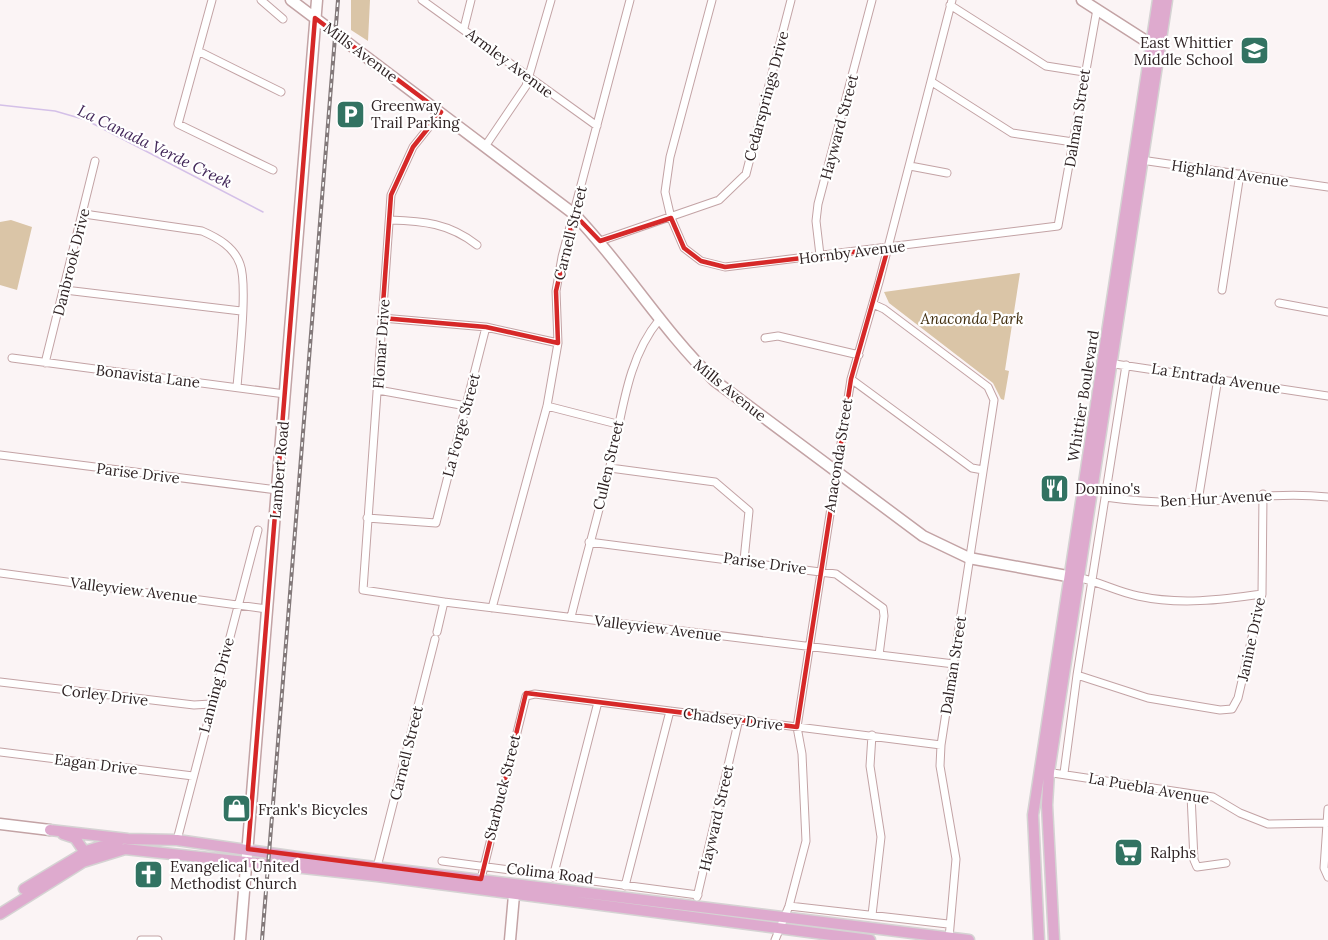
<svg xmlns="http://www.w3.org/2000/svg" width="1328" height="940" viewBox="0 0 1328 940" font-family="Lora,serif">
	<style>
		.green { fill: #dac5a7 }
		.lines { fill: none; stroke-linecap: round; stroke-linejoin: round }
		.stream { stroke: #d4c0e8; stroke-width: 1.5 }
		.street-casing { stroke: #c3a3a5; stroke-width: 9 }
		.secondary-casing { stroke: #c3a3a5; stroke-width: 13 }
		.primary-casing { stroke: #d5d3d3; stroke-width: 13 }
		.street { stroke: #fff; stroke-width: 7 }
		.secondary { stroke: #fff; stroke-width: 10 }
		.primary { stroke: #deaace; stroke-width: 10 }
		.rail-casing { stroke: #83797a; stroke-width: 4 }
		.rail { stroke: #fff; stroke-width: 1.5; stroke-dasharray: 4.5; stroke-linecap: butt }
		.marked { fill: none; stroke: #d62828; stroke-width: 4.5; stroke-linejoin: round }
		.labels { text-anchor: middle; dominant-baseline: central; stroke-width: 4.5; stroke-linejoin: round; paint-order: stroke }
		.poi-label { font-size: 15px; fill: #2f2324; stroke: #fff; text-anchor: start }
		.street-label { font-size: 15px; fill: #2f2324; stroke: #fff }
		.park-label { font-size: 15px; font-style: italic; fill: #402d0e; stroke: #fff }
		.water-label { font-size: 16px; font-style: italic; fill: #422759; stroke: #fff }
	</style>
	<rect width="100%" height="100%" fill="#fbf4f5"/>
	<path class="green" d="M351 0H370L368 41 351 30Z
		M11 220 32 227 17 290 0 285V222Z
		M1020 273 1005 370 1009 371 1004 400 1001 399 993 383 889 303 884 292Z"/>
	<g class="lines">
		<path class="stream" d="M0 105 55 111 86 120 263 212"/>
		<defs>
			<path id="street" d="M212 0 178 124 273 170
				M261 0 283 19
				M422 0 597 126
				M712 0 670 157 665 192 671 218 684 248 701 261 725 267 1058 226 1097 9
				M950 5 1046 66 1084 72
				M464 28 471 0
				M198 51 281 92
				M932 82 1012 133 1073 142
				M441 112 413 147 391 195 363 590 444 602 954 664
				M486 145 526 86 551 0
				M1141 160 1328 187
				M910 166 947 173
				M84 214 202 231C218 238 234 247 240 264 248 285 239 360 237 387
				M390 220C423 221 449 223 477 245
				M600 241 719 200 746 174 791 0
				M820 255 816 221 818 204 872 0
				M65 290 241 311
				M1222 290 1240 174
				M1279 303 1328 312
				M873 304 884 309 988 387 994 400 941 745 940 766 956 859 949 938
				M382 318 486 327 558 343
				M765 338 778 336 859 355
				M12 358 285 394
				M45 363 95 161
				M1108 363 1328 396
				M851 379 972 468 983 470
				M378 390 466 406
				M547 406 617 424
				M0 455 277 490
				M610 468 715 482 749 511 744 560
				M1105 497C1140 502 1176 504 1212 501 1252 497 1288 493 1328 497
				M1198 501 1218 378
				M367 518 436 523 486 327
				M589 542 836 574 883 608 884 616 879 655
				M0 573 267 609
				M1080 578C1100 582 1118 592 1138 596 1179 605 1221 600 1262 594
				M492 608 547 406 558 343 556 291 562 257 630 0
				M571 617C583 568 597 519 609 470 622 420 625 361 659 320
				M437 632 444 602
				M1077 675 1148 698 1220 710 1232 709 1238 698 1262 594 1263 494
				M0 682 194 705 211 704
				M872 735 870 766 881 837 872 915
				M0 752 193 776
				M1046 772 1213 797 1240 813 1268 824 1326 823
				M1064 773 1077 675 1126 365
				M1191 795 1194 860 1197 867 1226 863
				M1328 809 1324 868 1328 877
				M177 840 258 530
				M442 861 698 895
				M377 867 435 639
				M553 877 598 702
				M481 879 526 696 535 694 941 745
				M625 886 670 711
				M697 897 739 719
				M789 906 948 924
				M141 940H158
				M775 940 789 906 806 841 802 754 797 727 851 379 879 282 952 0"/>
			<path id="secondary" d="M291 0 574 214C625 267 662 330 715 381L923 536 969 558 1078 578
				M1082 0 1146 41 1160 45
				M0 824 50 830
				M240 940 317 0
				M510 940 514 895"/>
			<path id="primary" d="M50 830 128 839 177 840 318 860 969 940
				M63 834 75 838 88 857
				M24 889 89 850 119 841
				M0 914 83 862 125 849 377 876 870 940
				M1039 940 1033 815 1158 0
				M1054 940 1047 805 1049 772 1167 0"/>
		</defs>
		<use href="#street" class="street-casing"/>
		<use href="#secondary" class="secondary-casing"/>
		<use href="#primary" class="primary-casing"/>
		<use href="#street" class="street"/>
		<use href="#secondary" class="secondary"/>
		<use href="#primary" class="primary"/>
		<defs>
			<path id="rail" d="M262 940 338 0"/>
		</defs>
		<use href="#rail" class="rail-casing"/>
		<use href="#rail" class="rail"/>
	</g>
	<path class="marked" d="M315 18 441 112 413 147 391 195 382 318 486 327 558 343 556 291 574 214 600 241 671 218 684 248 701 261 725 267 888 248 851 379 797 727 526 693 481 879 248 849Z"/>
	<defs>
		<symbol id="school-square" viewBox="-11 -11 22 22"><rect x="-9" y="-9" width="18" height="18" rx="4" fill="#327362" stroke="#fff"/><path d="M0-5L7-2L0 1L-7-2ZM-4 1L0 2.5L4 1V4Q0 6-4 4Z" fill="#fff"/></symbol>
		<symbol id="parking-square" viewBox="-11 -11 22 22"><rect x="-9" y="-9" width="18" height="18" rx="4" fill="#327362" stroke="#fff"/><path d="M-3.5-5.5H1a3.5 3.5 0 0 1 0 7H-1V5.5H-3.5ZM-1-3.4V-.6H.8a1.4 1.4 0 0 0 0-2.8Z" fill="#fff"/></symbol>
		<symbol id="restaurant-square" viewBox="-11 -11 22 22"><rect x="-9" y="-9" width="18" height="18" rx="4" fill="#327362" stroke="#fff"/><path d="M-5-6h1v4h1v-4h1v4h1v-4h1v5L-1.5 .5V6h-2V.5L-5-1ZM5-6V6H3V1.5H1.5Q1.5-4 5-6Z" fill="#fff"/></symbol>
		<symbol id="shop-square" viewBox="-11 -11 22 22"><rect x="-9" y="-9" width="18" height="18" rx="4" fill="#327362" stroke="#fff"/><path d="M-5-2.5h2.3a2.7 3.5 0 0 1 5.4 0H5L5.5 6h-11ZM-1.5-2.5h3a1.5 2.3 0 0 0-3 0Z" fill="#fff"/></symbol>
		<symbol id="supermarket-square" viewBox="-11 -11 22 22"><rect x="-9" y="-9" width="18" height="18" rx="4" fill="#327362" stroke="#fff"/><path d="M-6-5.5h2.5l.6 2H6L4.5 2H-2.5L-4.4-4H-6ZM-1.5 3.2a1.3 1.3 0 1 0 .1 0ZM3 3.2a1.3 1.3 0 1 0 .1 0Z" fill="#fff"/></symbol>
		<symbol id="church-square" viewBox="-11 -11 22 22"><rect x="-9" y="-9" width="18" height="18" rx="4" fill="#327362" stroke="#fff"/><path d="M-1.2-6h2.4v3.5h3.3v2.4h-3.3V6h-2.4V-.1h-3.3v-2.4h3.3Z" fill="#fff"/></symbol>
	</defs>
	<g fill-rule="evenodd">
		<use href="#school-square" x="1238" y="34" width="33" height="33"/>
		<use href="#parking-square" x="334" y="98" width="33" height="33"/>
		<use href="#restaurant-square" x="1038" y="472" width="33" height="33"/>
		<use href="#shop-square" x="220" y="792" width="33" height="33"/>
		<use href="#supermarket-square" x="1112" y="836" width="33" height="33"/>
		<use href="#church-square" x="132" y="858" width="33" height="33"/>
	</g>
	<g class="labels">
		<g class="poi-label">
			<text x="1233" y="42" text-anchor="end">East Whittier<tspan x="1233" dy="17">Middle School</tspan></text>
			<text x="371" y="105">Greenway<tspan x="371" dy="17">Trail Parking</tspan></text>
			<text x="1075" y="488">Domino's</text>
			<text x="258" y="809">Frank's Bicycles</text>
			<text x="1150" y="852">Ralphs</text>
			<text x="170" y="866">Evangelical United<tspan x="170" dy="17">Methodist Church</tspan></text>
		</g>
		<g class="street-label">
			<text transform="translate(361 52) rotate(37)">Mills Avenue</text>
			<text transform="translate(510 63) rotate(37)">Armley Avenue</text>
			<text transform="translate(766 96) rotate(-75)">Cedarsprings Drive</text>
			<text transform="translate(1077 118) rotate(-81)">Dalman Street</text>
			<text transform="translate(839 127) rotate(-75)">Hayward Street</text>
			<text transform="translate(1230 173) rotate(8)">Highland Avenue</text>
			<text transform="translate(570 233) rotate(-76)">Carnell Street</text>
			<text transform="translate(852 252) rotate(-7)">Hornby Avenue</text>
			<text transform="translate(71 262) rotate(-76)">Danbrook Drive</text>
			<text transform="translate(381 344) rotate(-86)">Flomar Drive</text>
			<text transform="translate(148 376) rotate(7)">Bonavista Lane</text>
			<text transform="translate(1216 378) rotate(9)">La Entrada Avenue</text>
			<text transform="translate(730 390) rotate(39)">Mills Avenue</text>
			<text transform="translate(1083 396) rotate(-81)">Whittier Boulevard</text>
			<text transform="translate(461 425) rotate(-75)">La Forge Street</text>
			<text transform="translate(838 455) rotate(-81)">Anaconda Street</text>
			<text transform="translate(608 465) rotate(-77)">Cullen Street</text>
			<text transform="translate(279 470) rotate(-85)">Lambert Road</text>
			<text transform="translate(138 473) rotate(7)">Parise Drive</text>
			<text transform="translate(1216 498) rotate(-3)">Ben Hur Avenue</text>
			<text transform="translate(765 563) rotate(8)">Parise Drive</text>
			<text transform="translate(134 590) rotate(7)">Valleyview Avenue</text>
			<text transform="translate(658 628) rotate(7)">Valleyview Avenue</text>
			<text transform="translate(1251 639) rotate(-78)">Janine Drive</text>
			<text transform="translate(953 665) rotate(-81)">Dalman Street</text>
			<text transform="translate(216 685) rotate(-75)">Lanning Drive</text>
			<text transform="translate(105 695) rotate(7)">Corley Drive</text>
			<text transform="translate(733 719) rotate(7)">Chadsey Drive</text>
			<text transform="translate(406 753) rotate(-76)">Carnell Street</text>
			<text transform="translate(96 764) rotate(7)">Eagan Drive</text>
			<text transform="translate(502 787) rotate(-76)">Starbuck Street</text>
			<text transform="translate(1149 788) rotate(10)">La Puebla Avenue</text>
			<text transform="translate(716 818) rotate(-77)">Hayward Street</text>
			<text transform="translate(550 873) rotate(7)">Colima Road</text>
		</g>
		<g class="park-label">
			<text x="972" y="318">Anaconda Park</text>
		</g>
		<g class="water-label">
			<text transform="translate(155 146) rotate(26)">La Canada Verde Creek</text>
		</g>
	</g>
</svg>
